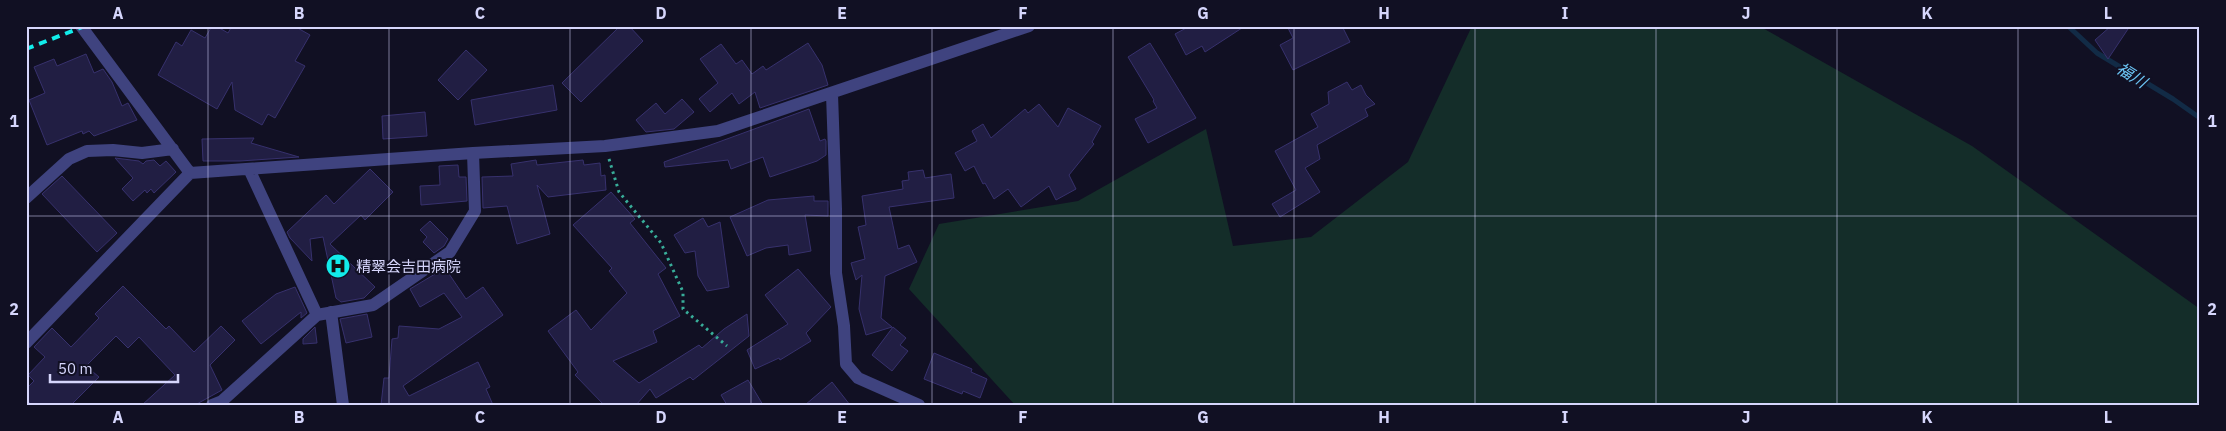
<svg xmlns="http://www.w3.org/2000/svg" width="2226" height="431" viewBox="0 0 2226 431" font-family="'IBM Plex Sans','Noto Sans JP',sans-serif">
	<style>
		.green { fill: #142d29 }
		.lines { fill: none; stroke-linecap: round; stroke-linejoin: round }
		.stream { stroke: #122b46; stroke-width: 5 }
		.building { fill: #211e43; stroke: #37316d }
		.path { stroke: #38ad99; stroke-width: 3; stroke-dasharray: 2.5 4; stroke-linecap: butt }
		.minor { stroke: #3f437f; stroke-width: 12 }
		.rail { stroke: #12ecea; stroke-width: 4; stroke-dasharray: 8 6; stroke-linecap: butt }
		.grid { fill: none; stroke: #d6d6fc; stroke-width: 1; stroke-opacity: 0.55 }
		.labels { text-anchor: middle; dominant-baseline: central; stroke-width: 4; stroke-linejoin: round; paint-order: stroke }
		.poi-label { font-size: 15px; fill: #d6d6fc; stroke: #111023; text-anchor: start }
		.water-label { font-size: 16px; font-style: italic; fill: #6bc4f4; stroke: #111023 }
		.neatline { fill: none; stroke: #d6d6fc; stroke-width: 2 }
		.grid-label { font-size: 16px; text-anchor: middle; font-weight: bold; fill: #d6d6fc }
	</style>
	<rect width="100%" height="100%" fill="#111023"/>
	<path class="green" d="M1472 26H1759L1972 146 2200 309V405H1015L909 289 939 224 1078 201 1206 129 1233 246 1311 237 1408 162Z"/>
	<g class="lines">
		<path class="stream" d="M2068 26 2097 53 2173 99 2200 118"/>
	</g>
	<path class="building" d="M212 26H216L228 33 232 26H294L310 35 295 61 305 66 275 118 268 114 262 125 235 110 232 82 217 109 158 75 176 42 182 46 191 30 205 38Z
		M620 26H629L643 41 581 102 562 83Z
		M1190 26H1245L1205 52 1202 46 1186 55 1175 34Z
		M1287 26H1342L1350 42 1293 70 1280 45 1293 38Z
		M2111 26H2130L2108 59 2095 40Z
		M808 43 822 65 828 85 760 108 755 92 739 104 732 93 710 112 699 99 718 83 700 59 721 44 736 64 742 60 752 74 763 66 766 70Z
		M1150 43 1196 118 1148 143 1135 119 1157 108 1153 101 1154 100 1128 57Z
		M466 50 487 70 458 100 438 80Z
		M86 54 94 73 103 69 112 82 122 106 128 103 137 120 94 136 89 131 83 134 82 131 47 145 29 100 45 93 34 67 54 59 57 66Z
		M1347 82 1352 90 1361 85 1366 95 1375 104 1365 109 1368 116 1317 145 1320 159 1305 168 1320 192 1280 217 1272 204 1296 190 1275 151 1318 127 1311 114 1329 104 1328 92Z
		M553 85 557 110 475 125 471 100Z
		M682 99 694 112 674 129 646 132 636 120 656 103 665 114Z
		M1039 104 1058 127 1068 108 1101 126 1092 142 1094 144 1069 175 1076 189 1056 200 1049 186 1021 207 1008 189 994 199 985 183 983 184 974 166 965 171 955 153 977 141 972 131 983 124 991 138 1025 109 1028 113Z
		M809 109 820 141 825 139 826 141V155L817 161 770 177 763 157 731 169 728 160 665 167 664 162Z
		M425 112 427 136 383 139 382 116Z
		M254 138 251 143 299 157 240 161H203L202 139Z
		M115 158 139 161 143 164 146 161 154 160 160 166 166 161 176 172 154 193 151 189 147 193 145 190 133 201 122 189 133 178Z
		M536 160 537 165 583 160 584 165 600 163 601 176 605 175 606 190 548 197 537 185 550 234 517 244 507 206 483 208 482 177 513 176 511 164Z
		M458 165 459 177H466L467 201 421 205 420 186 440 185 439 166Z
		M370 169 393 192 365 220 361 215 330 244 375 287 364 298 341 302 336 298 323 237 310 239 312 261 290 238 287 232 326 195 334 204Z
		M923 170 925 178 951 174 954 198 889 207 898 249 909 245 917 262 885 276 881 318 892 327 866 335 859 309 862 275 856 280 851 263 865 259 858 227 866 225 862 196 903 189 902 181 909 180 908 172Z
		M62 176 117 233 97 252 42 194Z
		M611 192 635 219 630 223 666 268 658 274 680 316 653 331 657 342 613 361 639 383 699 345 702 348 724 329 747 314 749 336 693 380 690 377 656 398 650 389 636 405H604L575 375 578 372 548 331 576 310 591 330 627 293 609 271 612 268 573 225Z
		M814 196V201H828V216L805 215 811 251 789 255 788 245 766 248 747 256 730 217 768 200Z
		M703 218 708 227 720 222 729 287 707 291 698 276 695 251 685 253 674 235Z
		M430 221 448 239 444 246 434 253 423 242 427 237 420 230Z
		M445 268 466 299 483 287 503 315 403 386 409 396 478 362 490 387 486 389 493 405H381L384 378H389L392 339 398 338 399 326 439 329 462 317 444 293 420 307 410 289Z
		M798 269 831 307 806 333 811 341 780 360 779 358 755 369 747 350 788 324 765 295Z
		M123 286 166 329 169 326 194 352 221 326 235 340 210 365 222 390 195 405H142L175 375 139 337 128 348 116 336 86 366 99 377 71 405H32L26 399V389L34 381 28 375 45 357 34 347 52 328 71 347 99 318 95 314Z
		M295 287 307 313 301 318V312L261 344 242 321 276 294Z
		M367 314 372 337 346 343 340 319Z
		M315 327 317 343 303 344V339Z
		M893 327 906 338 900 345 908 351 892 371 872 355Z
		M934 353 972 369 971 372 987 379 980 398 963 391 962 394 924 379Z
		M748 380 763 405H727L721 395Z
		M832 382 850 405H805Z"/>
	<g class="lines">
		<path class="path" d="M609 159 619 192 661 243 683 292V309L727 346"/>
		<path class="minor" d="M81 26 190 173
			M832 94 836 209V273L844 326 846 364 858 378 919 405
			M249 169 317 315 373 305 450 252 475 211 473 153
			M26 198 69 159 87 151 113 150 142 153 173 149
			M331 312 343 405
			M26 343 190 173 473 153 605 146 718 131 1029 26
			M212 405 222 401 317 315"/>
		<path class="rail" d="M26 49 85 26"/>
	</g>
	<path class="grid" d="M208 26V405M389 26V405M570 26V405M751 26V405M932 26V405M1113 26V405M1294 26V405M1475 26V405M1656 26V405M1837 26V405M2018 26V405M26 216H2200"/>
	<defs>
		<symbol id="hospital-disc" viewBox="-11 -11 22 22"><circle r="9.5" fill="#12ecea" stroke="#111023"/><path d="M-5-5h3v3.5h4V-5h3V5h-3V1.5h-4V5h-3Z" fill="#111"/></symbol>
	</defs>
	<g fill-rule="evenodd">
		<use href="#hospital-disc" x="324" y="252" width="28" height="28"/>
	</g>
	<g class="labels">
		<g class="poi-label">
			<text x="356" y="266">精翠会吉田病院</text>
		</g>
		<g class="water-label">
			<text transform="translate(2132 75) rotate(32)">福川</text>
		</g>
	</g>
	<rect width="2226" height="431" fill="none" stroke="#111023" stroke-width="55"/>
	<path d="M50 374v8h128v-8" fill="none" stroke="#d6d6fc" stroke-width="2.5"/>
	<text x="58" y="374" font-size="15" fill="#d6d6fc" stroke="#111023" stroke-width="4" paint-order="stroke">50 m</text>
	<rect x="28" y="28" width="2170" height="376" class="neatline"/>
	<g class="grid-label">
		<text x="118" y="19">A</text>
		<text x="299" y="19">B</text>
		<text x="480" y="19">C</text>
		<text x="661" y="19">D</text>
		<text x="842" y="19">E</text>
		<text x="1023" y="19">F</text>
		<text x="1203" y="19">G</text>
		<text x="1384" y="19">H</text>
		<text x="1565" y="19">I</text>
		<text x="1746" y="19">J</text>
		<text x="1927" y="19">K</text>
		<text x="2108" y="19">L</text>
		<text x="14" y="127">1</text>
		<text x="2212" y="127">1</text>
		<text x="14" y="315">2</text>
		<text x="2212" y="315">2</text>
		<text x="118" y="423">A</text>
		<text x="299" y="423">B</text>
		<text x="480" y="423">C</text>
		<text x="661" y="423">D</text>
		<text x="842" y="423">E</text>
		<text x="1023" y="423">F</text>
		<text x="1203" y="423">G</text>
		<text x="1384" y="423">H</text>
		<text x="1565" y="423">I</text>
		<text x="1746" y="423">J</text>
		<text x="1927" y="423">K</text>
		<text x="2108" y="423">L</text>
	</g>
</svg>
